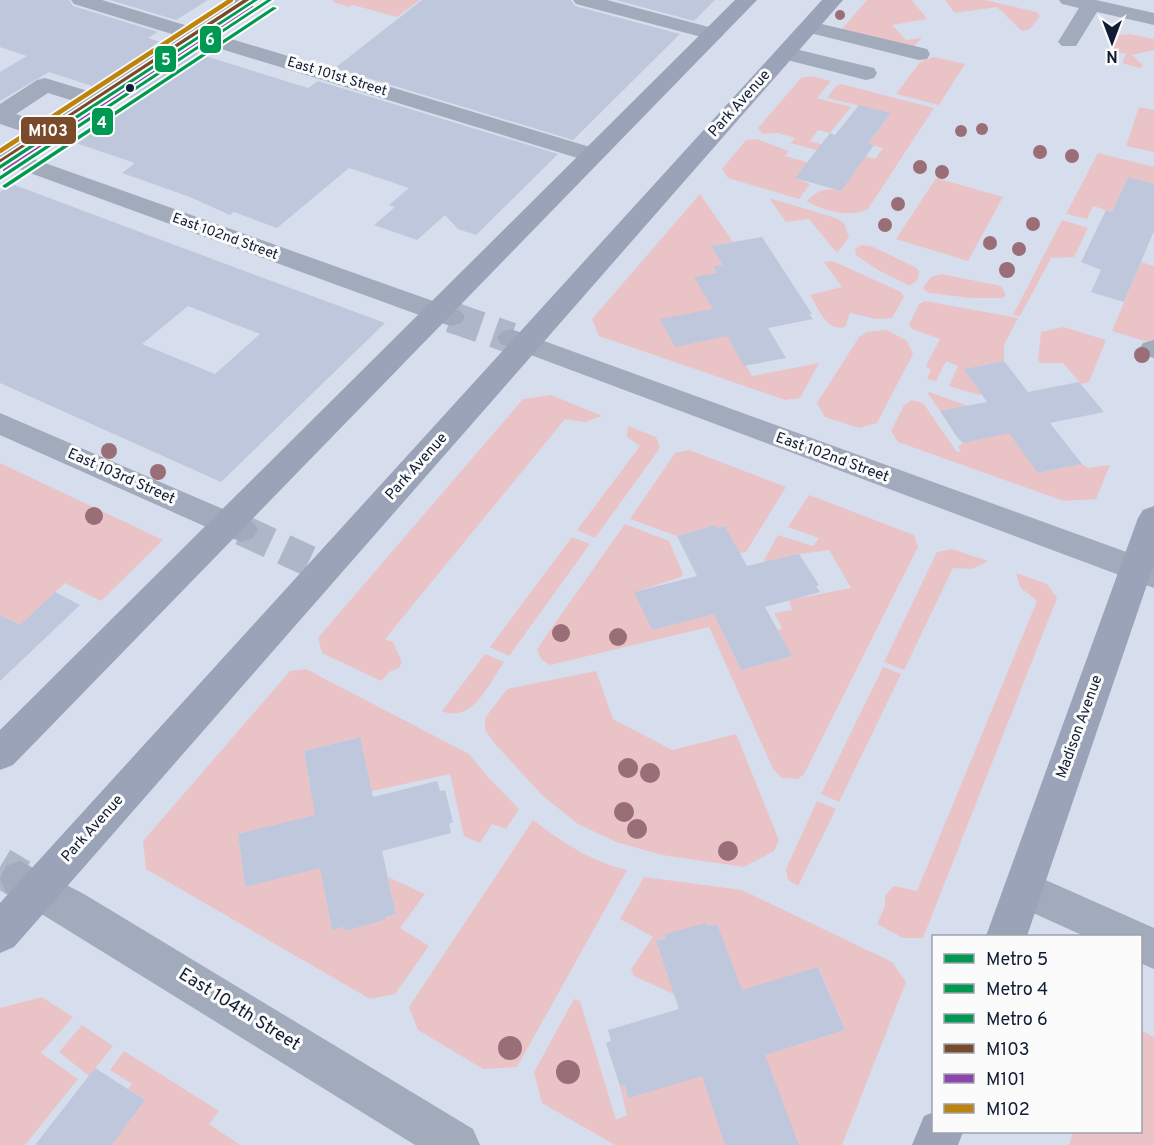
<svg xmlns="http://www.w3.org/2000/svg" width="1154" height="1145" viewBox="0 0 1154 1145" font-family="Overpass,sans-serif">
	<style>
		.green { fill: #eac3c7 }
		.building { fill: #bec7dc; fill-rule: evenodd }
		.lines { fill: none; stroke-linecap: round; stroke-linejoin: round }
		.minor-tunnel-far1 { stroke: #aeb7c8; stroke-width: 31; stroke-dasharray: 31 15; stroke-linecap: butt }
		.minor-tunnel { stroke: #aeb7c8; stroke-width: 40; stroke-dasharray: 40 20; stroke-linecap: butt }
		.minor { fill: #a2abbc; fill-rule: evenodd }
		.major { fill: #9aa3b7; fill-rule: evenodd }
		.bus-1-casing { stroke: #fbfbfb; stroke-width: 8 }
		.bus-2-casing { stroke: #fbfbfb; stroke-width: 8 }
		.bus-3-casing { stroke: #fbfbfb; stroke-width: 8 }
		.bus-1 { stroke: #7a4b2a; stroke-width: 4.5 }
		.bus-2 { stroke: #8e44ad; stroke-width: 4.5 }
		.bus-3 { stroke: #bd830d; stroke-width: 4.5 }
		.metro-1-casing { stroke: #fbfbfb; stroke-width: 4 }
		.metro-2-casing { stroke: #fbfbfb; stroke-width: 4 }
		.metro-3-casing { stroke: #fbfbfb; stroke-width: 4 }
		.metro-1 { fill: #009952; fill-rule: evenodd }
		.metro-2 { fill: #009952; fill-rule: evenodd }
		.metro-3 { fill: #009952; fill-rule: evenodd }
		.tree { fill: #9a6e77 }
		.bus-dot { fill: #101b34; stroke: #fbfbfb; stroke-width: 2 }
		.labels { text-anchor: middle; dominant-baseline: central; stroke-width: 6; stroke-linejoin: round; paint-order: stroke }
		.far-street-label { font-size: 14px; fill: #101b34; stroke: #fbfbfb }
		.street-label { font-size: 15px; fill: #101b34; stroke: #fbfbfb }
		.near-street-label { font-size: 18px; fill: #101b34; stroke: #fbfbfb }
		.line-badge { stroke: #fbfbfb; stroke-width: 2 }
		.badge-label { font-size: 16px; text-anchor: middle; font-weight: bold; fill: #fff }
	</style>
	<rect width="100%" height="100%" fill="#d6deed"/>
	<path class="green" d="M334 0H420L397 17 353 5 349 7 333 2Z
		M867 0H912L927 19 892 25 906 40 922 38 913 47 841 30Z
		M945 0H985L1037 12 1040 16 1030 29 1022 31 997 7 955 13Z
		M1129 34 1154 39V50L1132 55 1143 65 1140 68 1122 63 1126 54 1111 51 1119 35Z
		M934 57 965 64 939 105 896 94 920 62Z
		M811 76 831 81 817 98 851 107 830 133 818 130 810 141 827 146 823 152 791 143 795 138 778 133 762 134 758 128 801 78Z
		M841 84 934 108 868 209C852 218 821 211 807 201 817 190 827 187 841 191L860 155 875 159 883 148 868 144 891 113 827 98 836 86Z
		M1139 107 1154 110V152L1126 146Z
		M757 139 789 151 785 156 810 163 796 178 810 184 799 199 728 178 722 169 746 140Z
		M1098 153 1154 167V184L1128 177 1112 212 1093 206 1087 219 1066 214Z
		M936 178 1003 197 968 261 896 239Z
		M700 194 733 242 711 246 723 265 713 266 717 273V311L661 319 675 346 728 334 752 376 819 363 800 398 785 400 599 336 592 319Z
		M769 198 836 218 844 223 849 237 837 253 809 219 786 222Z
		M1062 220 1088 228 1074 257 1051 258 1020 316 1013 315Z
		M862 245 871 246 915 267 919 271 918 279 910 286 878 270 856 255 855 249Z
		M833 261 901 292 904 297 892 318 876 319 850 313 845 327C827 332 818 308 810 295L842 287 824 262Z
		M1141 262 1154 266V344L1112 331Z
		M941 274 997 285 1002 287 1006 295 1003 298H971L929 293 924 290V286L931 277Z
		M925 301 1018 318 1004 345V361L964 369 983 393 979 395 949 386 958 366 946 361 936 381 927 379 931 370 926 366 940 339 912 329 909 325 919 304Z
		M1063 327 1106 340 1089 382 1081 384 1063 363H1040L1038 360 1041 332Z
		M887 330 907 341 913 354 877 423 859 428 825 417 817 403 859 337 867 332Z
		M929 392 968 406 940 411 928 394Z
		M551 395 602 416 585 422 565 419 385 639 393 642 402 662 399 668 389 672 381 681 322 653 318 638 523 399Z
		M912 400 923 403 957 452 961 451 958 447 963 443 1011 431 1038 473 1082 464 1088 468 1110 465 1096 499 1064 501 898 442 891 431 904 405Z
		M628 426 656 437 660 448 595 538 577 530 640 446 627 437Z
		M689 450 786 487 746 552 737 554V548L725 526 717 528 716 525 677 536 630 519 675 453Z
		M0 463 163 540 101 601 65 583 20 625 0 615Z
		M809 495 914 535 918 547 804 774 798 779 782 778 773 769 709 627 550 665 542 660 537 650 543 640 625 524 669 541 683 574 681 577 635 592 652 630 717 612 729 635 725 637 741 670 791 656 778 630 782 628 774 613 792 610 789 600 851 588 829 550 799 554 766 564 764 560 778 535 813 546 819 538 788 527Z
		M572 537 590 544 509 656 490 647Z
		M952 549 988 561 972 569 953 568 904 670 884 662 937 552Z
		M1016 573 1047 584 1057 598 923 938H903L877 924 885 906V896L894 886 917 891 1037 601 1020 587Z
		M485 654 504 662C489 684 472 724 442 711Z
		M883 667 901 674 839 802 821 794Z
		M306 669 469 754 487 776 519 809 506 829 492 824 480 843 464 836 450 774 368 792 359 737 304 751 310 787 320 817 238 834 245 887 324 863 325 894 332 930 344 927 345 931 385 920V917L396 914 388 877 425 894 400 928 429 946 395 994 370 999 146 869 143 841 290 671Z
		M596 671 613 719 672 750 736 734 779 840 774 851 744 867 662 855 616 842 578 824 543 796 495 744 485 730V718L507 689Z
		M817 801 836 809 798 886 788 880 786 869Z
		M533 820C562 842 592 862 627 870L517 1067 483 1069 418 1030 409 1007Z
		M644 877 742 890 892 962 906 982 842 1145H794L760 1052 797 1045 845 1030 819 968 773 981 741 995 717 924 707 926 706 923 656 941 669 979 678 996 634 976 631 969 653 937 620 919Z
		M42 997 73 1017 41 1053 78 1079 25 1145H0V1008Z
		M574 999 580 1001 616 1120 627 1115 620 1086 625 1085 628 1097 705 1072 725 1145H615L542 1103 534 1072Z
		M82 1025 113 1046 89 1076 59 1052Z
		M1141 1030 1154 1037V1145H1069L1073 1132H1140Z
		M124 1051 219 1111 209 1124 240 1145H112L145 1100 128 1089 132 1084 110 1070Z"/>
	<path class="building" d="M0 0H69L73 6 158 32 148 38 163 43 95 87 49 72 0 101V72L27 56 0 47Z
		M110 0H208L176 20Z
		M422 0H571L575 6 680 34 573 140 335 68Z
		M616 0H715L694 21Z
		M186 50 308 88 318 81 558 154 476 235 458 229 445 215 417 240 374 225 395 207 389 205 409 188 349 168 277 228 234 212 230 215 190 197 122 173 135 163 73 142 135 100 119 95Z
		M859 105 891 113 868 144 874 145 841 191 795 178 830 133 835 135Z
		M1128 177 1154 184V231L1124 302 1091 292 1101 270 1081 262 1106 210 1112 212Z
		M12 184 164 241 385 323 221 482 0 383V192ZM188 306 260 334 215 374 142 344Z
		M762 237 812 314H809L813 319 768 328 786 358 744 366 727 336 675 347 660 319 713 309 694 277 717 273 713 266 723 265 711 246Z
		M1004 361 1028 392 1079 382 1104 412 1050 423 1082 464 1038 473 1009 433 963 443 957 437 940 411 987 402 964 369Z
		M716 525 717 528 725 526 747 566 799 554 819 585 816 586 820 592 765 607 792 656 741 670 714 614 652 630 634 592 697 576 677 536Z
		M55 592 80 605 0 681V615L20 625Z
		M360 737 373 797 437 781 440 791 445 790 453 822 449 824 451 833 382 851 396 914 385 917V920L345 931 344 927 332 930 320 868 245 887 238 834 315 815 304 751Z
		M706 923 707 926 717 924 742 990 818 967 845 1030 765 1055 799 1145H725L702 1076 628 1098 625 1085 620 1086 606 1043 611 1041 608 1030 679 1009 656 941 666 938 665 934Z
		M95 1068 145 1100 112 1145H35Z"/>
	<g class="lines">
		<path class="minor-tunnel-far1" d="M451 317 511 338
			M242 530 309 561"/>
		<path class="minor-tunnel" d="M0 867 20 879"/>
		<path class="minor" d="M71 0H102L600 150 604 155 600 160H584L74 4Z
			M573 0H607L720 30 724 34 720 38 713 40 576 4Z
			M1059 0H1096L1154 13V25L1097 12 1076 46H1062L1058 42 1079 8 1062 4Z
			M809 21 927 49 930 54 927 59 919 60 802 31 799 27 802 23Z
			M787 47 874 68 877 73 874 78 866 80 779 58 776 53 779 48Z
			M45 78 101 95 104 100 101 105 93 107 48 93 16 114 53 127 57 132 53 137 45 139 0 124V104L37 80Z
			M0 147 461 311 465 317 461 323 451 326 441 323 0 162Z
			M511 329 1154 562V588L501 344 497 338 501 332Z
			M1154 340V358L1143 355 1139 349 1143 343Z
			M0 413 253 522 258 530 253 538 242 542 231 538 0 435Z
			M20 861 84 894 473 1129 480 1145H415L6 892 0 879 6 866Z
			M1023 870 1154 928V969L1140 963V936H1084L1009 902 1003 889 1009 876Z"/>
		<path class="major" d="M233 0H257L8 167 0 169V151Z
			M735 0H757L13 765 0 770V730Z
			M822 0H843L14 947 0 953V903Z
			M1154 506V564L1027 936H986L1138 518 1143 510Z
			M934 1112V1132H963L958 1145H912L924 1116Z"/>
		<defs>
			<path id="bus-1" d="M0 162 247 0"/>
			<path id="bus-2" d="M5 170 252 8"/>
			<path id="bus-3" d="M0 151 231 0"/>
		</defs>
		<use href="#bus-1" class="bus-1-casing"/>
		<use href="#bus-2" class="bus-2-casing"/>
		<use href="#bus-3" class="bus-3-casing"/>
		<use href="#bus-1" class="bus-1"/>
		<use href="#bus-2" class="bus-2"/>
		<use href="#bus-3" class="bus-3"/>
		<defs>
			<path id="metro-1" d="M253 0H258L0 169V165Z"/>
			<path id="metro-2" d="M273 7 277 8 7 187 5 188 2 186Z"/>
			<path id="metro-3" d="M267 0H272L0 180V176Z"/>
		</defs>
		<use href="#metro-1" class="metro-1-casing"/>
		<use href="#metro-2" class="metro-2-casing"/>
		<use href="#metro-3" class="metro-3-casing"/>
		<use href="#metro-1" class="metro-1"/>
		<use href="#metro-2" class="metro-2"/>
		<use href="#metro-3" class="metro-3"/>
	</g>
	<g class="tree">
		<circle cx="840" cy="15" r="5"/>
		<circle cx="982" cy="129" r="6"/>
		<circle cx="961" cy="131" r="6"/>
		<circle cx="1040" cy="152" r="7"/>
		<circle cx="1072" cy="156" r="7"/>
		<circle cx="920" cy="167" r="7"/>
		<circle cx="942" cy="172" r="7"/>
		<circle cx="898" cy="204" r="7"/>
		<circle cx="1033" cy="224" r="7"/>
		<circle cx="885" cy="225" r="7"/>
		<circle cx="990" cy="243" r="7"/>
		<circle cx="1019" cy="249" r="7"/>
		<circle cx="1007" cy="270" r="8"/>
		<circle cx="1142" cy="355" r="8"/>
		<circle cx="109" cy="451" r="8"/>
		<circle cx="158" cy="472" r="8"/>
		<circle cx="94" cy="516" r="9"/>
		<circle cx="561" cy="633" r="9"/>
		<circle cx="618" cy="637" r="9"/>
		<circle cx="628" cy="768" r="10"/>
		<circle cx="650" cy="773" r="10"/>
		<circle cx="624" cy="812" r="10"/>
		<circle cx="637" cy="829" r="10"/>
		<circle cx="728" cy="851" r="10"/>
		<circle cx="510" cy="1048" r="12"/>
		<circle cx="568" cy="1072" r="12"/>
	</g>
	<circle class="bus-dot" cx="130" cy="88" r="5"/>
	<g class="labels">
		<g class="far-street-label">
			<text transform="translate(337 77) rotate(17)">East 101st Street</text>
			<text transform="translate(225 237) rotate(20)">East 102nd Street</text>
		</g>
		<g class="street-label">
			<text transform="translate(740 104) rotate(-48)">Park Avenue</text>
			<text transform="translate(832 458) rotate(20)">East 102nd Street</text>
			<text transform="translate(417 467) rotate(-48)">Park Avenue</text>
			<text transform="translate(121 477) rotate(24)">East 103rd Street</text>
			<text transform="translate(1080 727) rotate(-70)">Madison Avenue</text>
			<text transform="translate(93 829) rotate(-48)">Park Avenue</text>
		</g>
		<g class="near-street-label">
			<text transform="translate(239 1010) rotate(32)">East 104th Street</text>
		</g>
	</g>
	<g class="line-badge">
		<rect x="199" y="25" width="23" height="29" rx="6" fill="#009952"/>
		<rect x="154" y="45" width="23" height="28" rx="6" fill="#009952"/>
		<rect x="91" y="107" width="23" height="29" rx="6" fill="#009952"/>
		<rect x="20" y="116" width="57" height="29" rx="6" fill="#7a4b2a"/>
	</g>
	<g class="badge-label">
		<text x="210" y="45">6</text>
		<text x="166" y="65">5</text>
		<text x="102" y="128">4</text>
		<text x="48" y="136">M103</text>
	</g>
	<rect x="932" y="935" width="210" height="198" fill="#fbfbfb" stroke="#9da1ab" stroke-width="1.5"/>
	<rect x="944" y="954" width="30" height="9" fill="#009952" stroke="#9da1ab" stroke-width="1.5"/>
	<text x="986" y="965" font-size="18" fill="#101b34">Metro 5</text>
	<rect x="944" y="984" width="30" height="9" fill="#009952" stroke="#9da1ab" stroke-width="1.5"/>
	<text x="986" y="995" font-size="18" fill="#101b34">Metro 4</text>
	<rect x="944" y="1014" width="30" height="9" fill="#009952" stroke="#9da1ab" stroke-width="1.5"/>
	<text x="986" y="1025" font-size="18" fill="#101b34">Metro 6</text>
	<rect x="944" y="1044" width="30" height="9" fill="#7a4b2a" stroke="#9da1ab" stroke-width="1.5"/>
	<text x="986" y="1055" font-size="18" fill="#101b34">M103</text>
	<rect x="944" y="1074" width="30" height="9" fill="#8e44ad" stroke="#9da1ab" stroke-width="1.5"/>
	<text x="986" y="1085" font-size="18" fill="#101b34">M101</text>
	<rect x="944" y="1104" width="30" height="9" fill="#bd830d" stroke="#9da1ab" stroke-width="1.5"/>
	<text x="986" y="1115" font-size="18" fill="#101b34">M102</text>
	<g transform="translate(1112 42) rotate(180)" stroke="#fbfbfb" stroke-width="4.5" paint-order="stroke">
	<path d="M0-4.5L10 22L0 15L-10 22Z" fill="#101b34"/>
	<text y="-9" font-size="16" font-weight="bold" text-anchor="middle" fill="#101b34">N</text>
	</g>
</svg>
